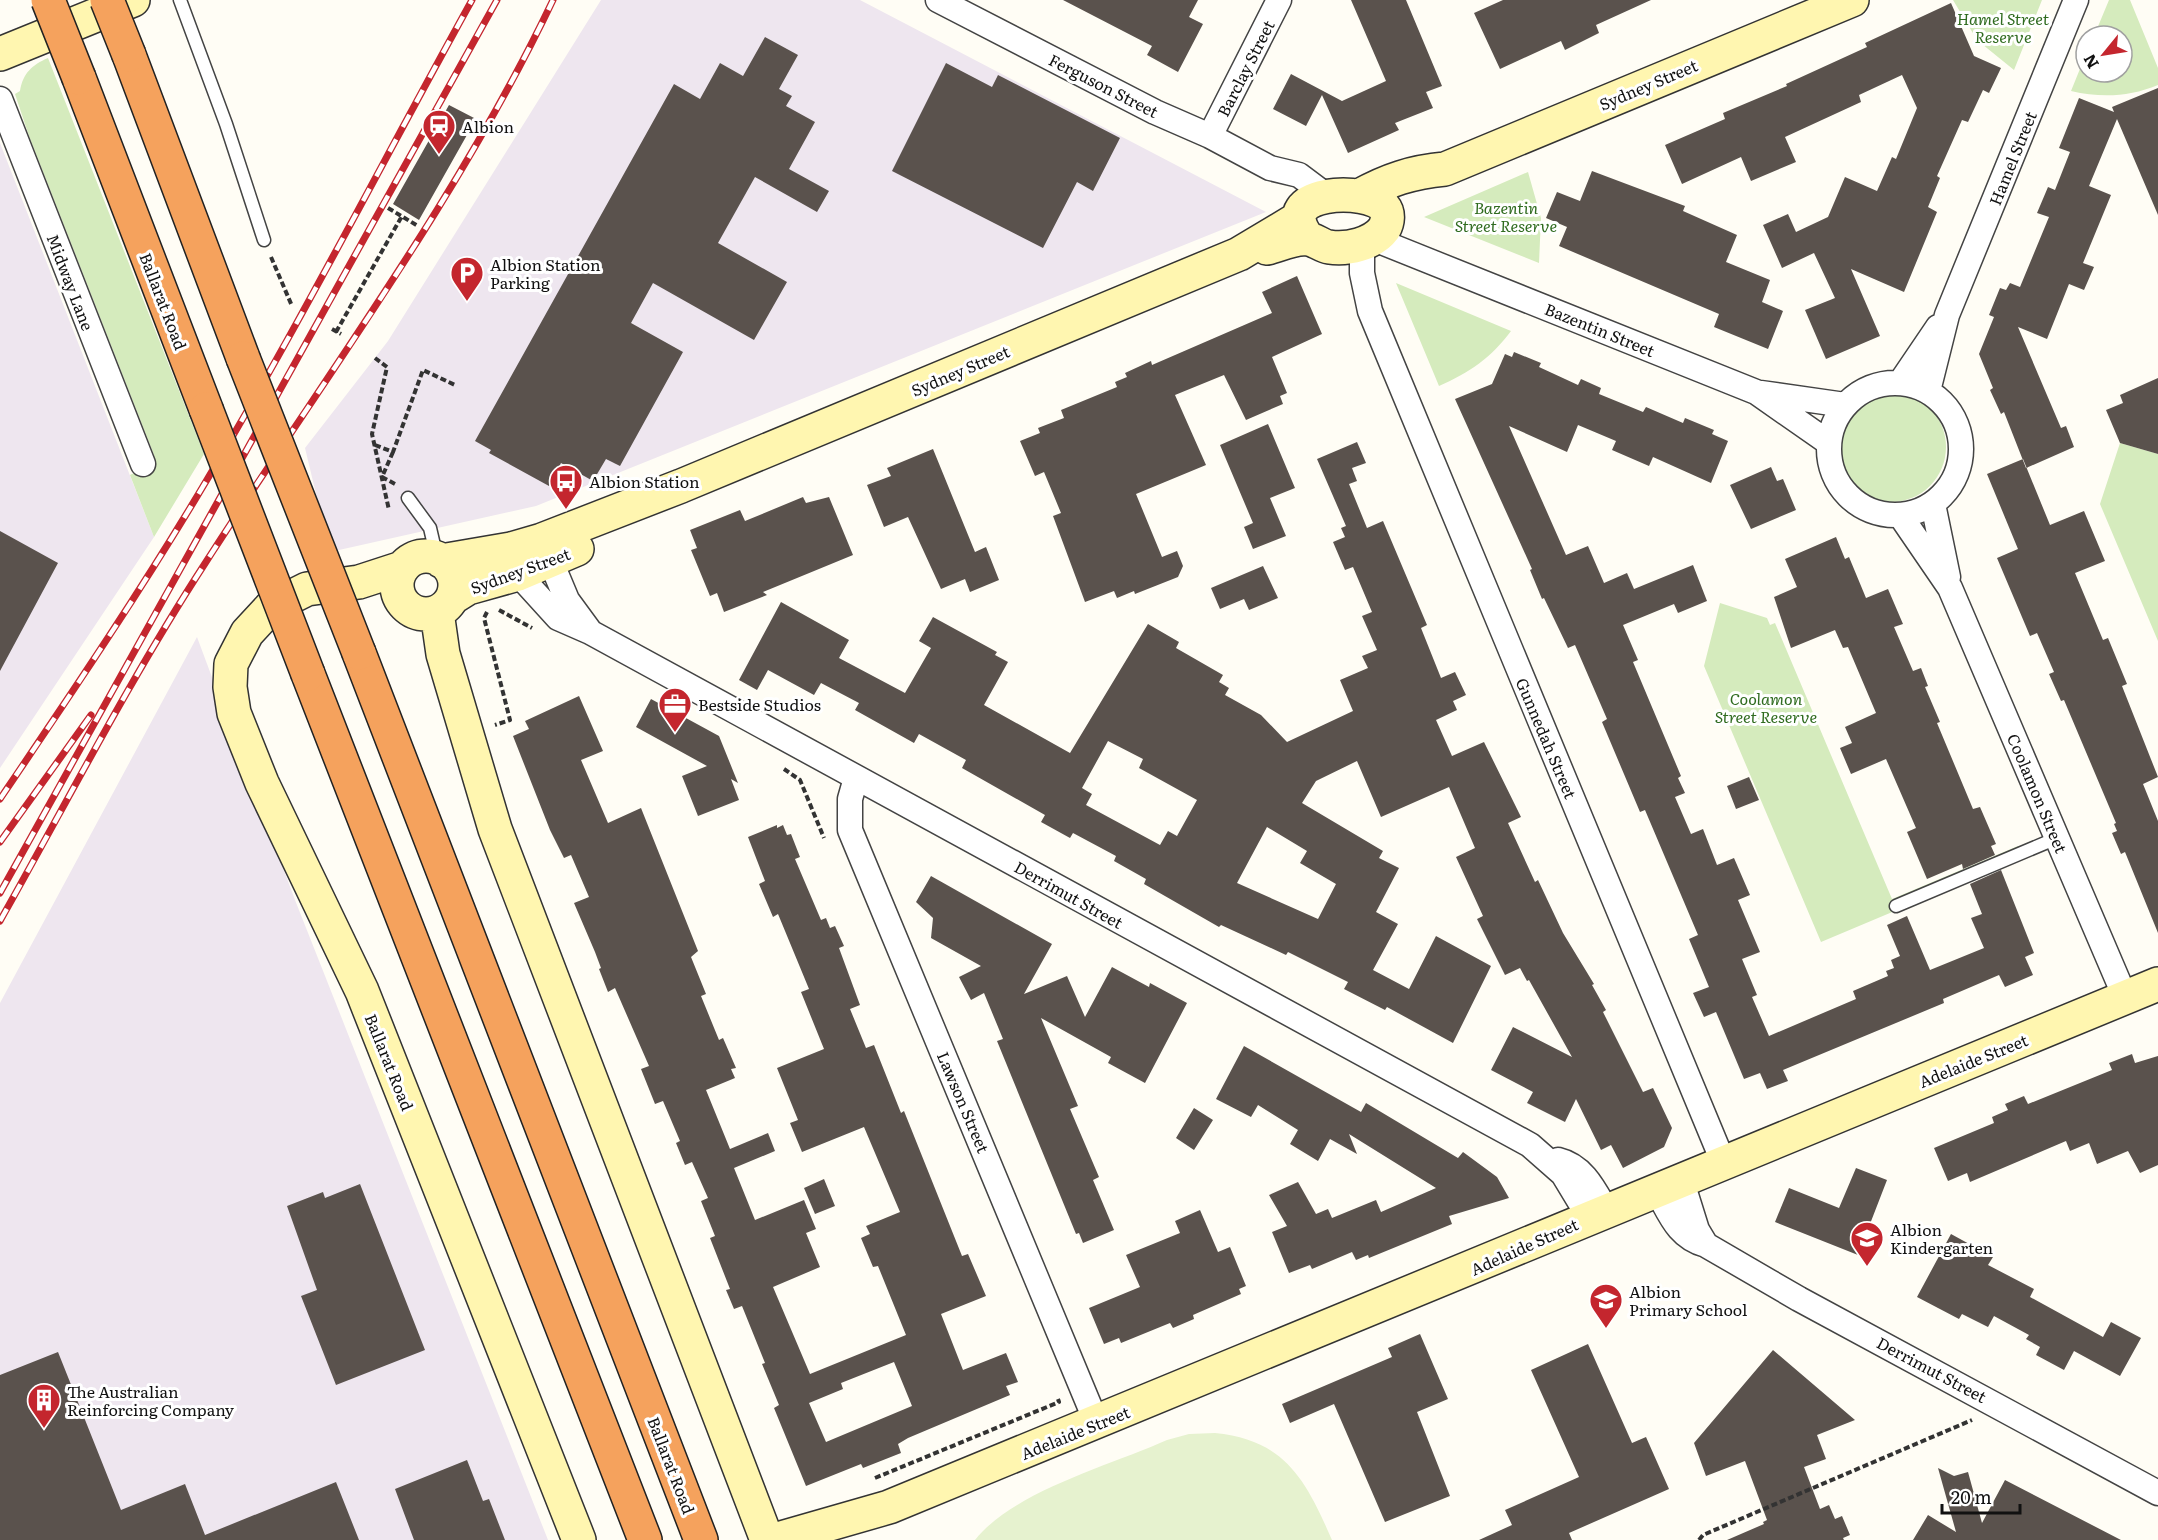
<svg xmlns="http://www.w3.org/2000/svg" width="2158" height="1540" viewBox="0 0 2158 1540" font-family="Literata,serif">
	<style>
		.industrial { fill: #eee6ef }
		.green { fill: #d5ebbd }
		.pitch { fill: #e6f2cf }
		.building { fill: #5a524d; fill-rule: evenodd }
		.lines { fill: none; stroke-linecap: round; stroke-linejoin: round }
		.lane-casing { stroke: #444; stroke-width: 15 }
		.street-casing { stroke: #444; stroke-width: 27 }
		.secondary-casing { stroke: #333; stroke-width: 36 }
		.highway-casing { stroke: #222; stroke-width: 36 }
		.path { stroke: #333; stroke-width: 4; stroke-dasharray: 6 3; stroke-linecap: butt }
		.lane { stroke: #fff; stroke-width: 12 }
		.street { stroke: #fff; stroke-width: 24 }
		.secondary { stroke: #fff6b0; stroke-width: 33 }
		.highway { stroke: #f5a25d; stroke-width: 33 }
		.rail-casing { stroke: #c4262e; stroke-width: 7 }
		.rail { stroke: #fff; stroke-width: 4.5; stroke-dasharray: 14; stroke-linecap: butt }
		.highway-bridge-casing { stroke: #222; stroke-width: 36; stroke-linecap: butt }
		.highway-bridge { stroke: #f5a25d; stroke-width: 33 }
		.labels { text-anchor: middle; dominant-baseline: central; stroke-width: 6; stroke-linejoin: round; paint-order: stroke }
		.park-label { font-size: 16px; font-style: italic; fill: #2f6b1f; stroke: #fff }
		.street-label { font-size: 16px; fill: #111; stroke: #fff }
		.poi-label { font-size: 16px; fill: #111; stroke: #fff; text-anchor: start }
	</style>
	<rect width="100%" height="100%" fill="#fffdf5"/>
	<path class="industrial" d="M601 0H860L1266 212 536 506 330 552 305 448 388 341Z
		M0 143 154 537 0 768Z
		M197 637 295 900 548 1540H0V1003Z"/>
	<path class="green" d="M1953 0H2042L2014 70 1977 40Z
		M2109 0H2130L2158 68V85C2129 97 2101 98 2071 91L2086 54V72H2122V36H2094Z
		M48 58 204 454 154 537 130 475 142 469 154 455 29 136 15 94 20 91C23 73 32 65 48 58Z
		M1528 172 1541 218 1539 263 1424 217Z
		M1396 283 1511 331C1492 357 1469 373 1439 386Z
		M1836 447a55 55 0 1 1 110 0a55 55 0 1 1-110 0Z
		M2120 443 2158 454V641L2100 504Z
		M1720 603 1767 618 1770 625 1775 623 1892 899 2018 846 2023 857 1821 942 1704 666Z"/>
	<path class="pitch" d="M1215 1433C1286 1440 1306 1481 1332 1540H975C1014 1491 1109 1466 1167 1440L1189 1434Z"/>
	<path class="building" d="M1063 0H1198L1189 17 1203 24 1178 72 1147 55 1152 46Z
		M1351 0H1406L1442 86 1426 92 1433 108 1395 123 1399 130 1348 153 1322 95 1306 126 1273 109 1291 74 1342 101 1386 81Z
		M1503 0H1651L1596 25 1599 33 1565 50 1561 41 1500 69 1474 13Z
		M1951 3 1974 56 2001 68 1989 93 1983 90 1968 122 1962 120 1937 176 1940 178 1928 207 1937 212 1904 292 1851 269 1880 336 1826 359 1805 310 1835 298 1814 253 1782 268 1763 225 1788 214 1796 232 1828 217 1845 177 1877 191 1892 157 1896 159 1917 108 1902 75 1859 95 1861 102 1785 137 1796 162 1751 181 1741 157 1682 184 1665 145 1725 119 1723 113 1787 86 1786 84 1867 47 1865 43Z
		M765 37 798 55 779 89 792 96 786 106 815 122 789 169 829 191 817 212 755 177 718 243 787 282 754 340 653 283 631 323 683 352 620 466 606 459 593 481 561 463 549 486 489 453 491 450 475 441 674 84 700 99 720 63 743 76Z
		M946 63 992 87 998 75 1120 138 1093 191 1077 182 1043 248 892 171Z
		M2158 88V215L2117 119 2089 186 2111 195 2083 263 2094 267 2084 290 2069 284 2047 339 2018 327 2061 428 2066 426 2074 447 2026 468 2004 412 2001 414 1990 390 1993 388 1979 354 1994 317 1989 315 2000 288 2006 290 2010 283 2020 287 2049 217 2037 213 2048 187 2055 190 2070 152 2059 148 2079 98 2114 112 2112 107Z
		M449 105 476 119 419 220 393 204Z
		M1592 171 1685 206 1683 211 1737 235 1726 262 1770 280 1762 302 1783 311 1768 349 1714 327 1719 314 1559 246 1567 227 1546 218 1557 192 1580 201Z
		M1297 276 1322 334 1272 357 1287 393 1280 396 1283 404 1246 420 1224 375 1175 395 1206 465 1136 494 1162 557 1177 551 1183 566 1178 577 1135 594 1134 591 1117 598 1114 591 1085 602 1053 516 1061 513 1044 472 1035 476 1020 441 1040 433 1038 428 1064 418 1061 410 1117 387 1115 382 1127 377 1125 373 1151 361 1152 365 1272 313 1262 292Z
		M1514 352 1541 363 1539 367 1578 385 1581 379 1601 388 1599 394 1643 412 1646 407 1683 423 1685 418 1714 430 1712 434 1728 441 1711 483 1653 457 1649 466 1612 450 1616 441 1578 425 1567 452 1509 426 1566 555 1588 546 1604 583 1627 573 1634 589 1693 565 1707 601 1678 613 1674 604 1623 625 1638 660 1633 662 1681 776 1678 778 1685 793 1675 797 1691 834 1703 829 1717 865 1734 858 1750 895 1738 900 1760 952 1742 959 1757 995 1752 997 1769 1036 1856 999 1853 991 1888 976 1886 971 1894 968 1891 960 1900 956 1887 925 1907 916 1930 970 1984 948 1971 918 1982 914 1970 884 2001 870 2034 953 2025 957 2033 975 2005 987 1999 975 1943 999 1944 1003 1783 1070 1788 1081 1767 1089 1760 1073 1744 1079 1716 1012 1704 1017 1693 993 1709 987 1689 939 1698 935 1645 810 1640 812 1602 722 1607 719 1575 645 1568 648 1544 598 1542 599 1530 570 1532 569 1455 399 1492 384 1505 354 1512 357Z
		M2158 378V454L2120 443 2106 410 2123 403 2120 395Z
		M1268 424 1295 488 1270 498 1286 536 1253 549 1244 527 1253 523 1220 445Z
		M1357 442 1366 463 1352 468 1357 481 1349 484 1367 528 1383 521 1427 625 1421 628 1441 678 1455 672 1466 695 1453 701 1457 710 1436 720 1452 756 1484 742 1521 817 1508 823 1535 882 1538 880 1563 933 1594 984 1592 985 1606 1010 1603 1012 1643 1092 1653 1088 1672 1128 1664 1147 1623 1168 1611 1145 1601 1150 1576 1099 1565 1122 1527 1103 1533 1092 1491 1070 1513 1027 1572 1057 1529 980 1527 981 1520 968 1505 975 1477 919 1483 916 1456 857 1475 848 1449 787 1381 817 1357 761 1316 781 1302 803 1383 851 1379 858 1399 868 1376 912 1398 924 1373 970 1409 989 1436 936 1491 966 1453 1043 1387 1007 1385 1010 1344 989 1348 982 1288 952 1286 955 1221 925 1219 927 1144 884 1146 879 1114 861 1116 856 1073 833 1070 838 1041 822 1045 815 962 768 966 760 919 734 914 743 855 710 859 703 821 683 814 695 768 670 757 690 739 680 781 602 849 640 839 658 905 693 931 648 919 641 933 617 997 652 995 655 1008 662 984 705 1070 753 1148 624 1179 642 1176 648 1223 675 1219 682 1229 688 1225 695 1261 715 1287 742 1353 711 1340 680 1368 668 1362 656 1377 650 1362 616 1372 612 1353 567 1345 570 1333 542 1345 537 1341 528 1346 526 1317 459ZM1108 741 1143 759 1139 768 1197 800 1177 836 1168 831 1160 845 1086 805 1092 794 1082 788ZM1267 827 1307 851 1300 863 1336 884 1318 919 1237 883Z
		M933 449 975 552 986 547 999 580 970 592 965 579 941 589 908 517 884 527 867 485 891 476 887 468Z
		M2023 459 2050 525 2084 511 2105 561 2075 573 2103 640 2108 638 2127 684 2122 686 2158 777 2143 784 2158 821V933L2125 852 2121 854 2112 833 2117 831 2114 824 2116 823 2064 700 2061 701 2049 674 2054 672 2037 633 2030 636 1997 558 2018 549 1987 474Z
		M1771 467 1777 481 1783 479 1796 510 1751 529 1730 485Z
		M803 497 806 503 829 497 853 555 763 592 767 595 724 612 717 593 710 596 691 550 697 548 690 530 740 510 745 521Z
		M0 531 58 563 0 671Z
		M1836 537 1845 559 1849 557 1866 598 1888 589 1903 624 1894 627 1913 671 1921 668 1928 686 1925 687 1940 722 1937 723 1973 809 1980 807 1996 844 1991 846 1995 855 1963 869 1962 864 1927 879 1907 832 1916 828 1886 759 1851 774 1840 748 1852 743 1845 727 1876 713 1848 647 1843 648 1835 630 1791 648 1774 597 1797 587 1785 559Z
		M1263 566 1278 598 1249 610 1244 599 1220 609 1211 588Z
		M579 696 603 751 581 760 608 823 641 808 698 951 691 957 706 994 701 996 719 1040 723 1038 736 1068 731 1069 735 1078 706 1090 730 1149 768 1133 775 1151 734 1168 755 1220 804 1200 816 1229 806 1233 820 1267 773 1287 810 1374 906 1335 878 1266 873 1267 861 1238 870 1234 866 1226 900 1212 864 1127 802 1152 790 1123 798 1120 777 1068 824 1049 801 992 809 989 778 914 773 917 759 884 765 881 748 837 777 825V828L783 825 787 835 791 834 800 857 795 859 821 920 826 918 830 928 835 926 844 946 839 948 860 1005 850 1009 866 1048 874 1045 901 1113 904 1111 962 1256 968 1254 986 1296 941 1314 963 1370 1006 1353 1018 1382 1006 1386 1010 1395 908 1438 898 1444 901 1453 863 1468 861 1464 806 1486 774 1408 779 1405 762 1364 765 1363 742 1306 734 1309 726 1290 730 1289 710 1238 715 1236 701 1201 708 1198 692 1162 685 1165 676 1143 680 1141 663 1101 655 1104 641 1069 649 1066 615 988 608 992 599 969 601 968 595 952 574 903 589 897 571 855 564 858 550 830 513 736 529 729 525 721ZM894 1362 912 1406 826 1442 809 1403 843 1389 841 1383Z
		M651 699 719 736 738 783 731 779 739 800 698 816 682 776 707 766 636 727Z
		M1749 777 1759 800 1736 809 1727 786Z
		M931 876 1052 944 1024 994 1067 976 1085 1017 1112 967 1149 987 1150 983 1187 1003 1145 1083 1108 1063 1111 1057 1041 1018 1078 1106 1070 1109 1099 1177 1093 1180 1114 1230 1083 1243 1079 1233 1076 1234 997 1041 1003 1039 984 993 971 1000 959 977 981 966 931 938 933 918 916 902Z
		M1244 1046 1361 1112 1366 1103 1458 1158 1463 1152 1497 1177 1509 1198 1449 1216 1452 1224 1369 1258 1368 1255 1356 1260 1352 1252 1312 1269 1310 1265 1289 1273 1272 1232 1287 1226 1269 1195 1298 1182 1316 1214 1328 1209 1332 1218 1376 1200 1381 1212 1436 1188 1349 1134 1357 1154 1330 1139 1318 1161 1290 1144 1298 1130 1258 1105 1251 1117 1216 1099Z
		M2132 1054 2135 1063 2158 1056V1165L2140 1173 2128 1151 2097 1164 2089 1143 2070 1151 2066 1141 1970 1182 1967 1173 1948 1181 1934 1148 1994 1123 1992 1117 2008 1110 2005 1104 2024 1096 2028 1104 2112 1070 2109 1063Z
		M1194 1108 1213 1120 1194 1150 1176 1138Z
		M1856 1168 1887 1180 1858 1255 1775 1222 1789 1188 1839 1208Z
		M824 1179 835 1206 815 1214 804 1188Z
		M360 1184 425 1350 336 1385 301 1296 317 1290 287 1206 323 1192 325 1198Z
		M1200 1210 1218 1252 1230 1247 1246 1286 1239 1289 1241 1294 1193 1315 1194 1319 1173 1328 1170 1323 1121 1343 1119 1338 1104 1344 1089 1308 1140 1287 1126 1255 1180 1233 1175 1221Z
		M1951 1234 1993 1257 1988 1265 2034 1289 2030 1297 2103 1337 2111 1322 2141 1338 2120 1376 2074 1351 2064 1370 2036 1355 2040 1347 2026 1339 2029 1335 1994 1316 1988 1327 1962 1314 1959 1319 1917 1297Z
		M1420 1334 1448 1399 1417 1412 1450 1496 1385 1522 1334 1404 1290 1423 1282 1404 1392 1357 1388 1348Z
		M1588 1344 1632 1443 1646 1437 1669 1489 1569 1533 1572 1540H1479L1512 1525 1505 1510 1579 1477 1531 1370Z
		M1773 1350 1855 1420 1817 1435 1826 1459 1804 1467 1820 1509 1829 1505 1835 1519 1842 1516 1850 1535 1843 1538 1844 1540H1727L1764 1524 1763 1522 1767 1520 1745 1461 1706 1476 1694 1443Z
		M58 1352 121 1510 185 1484 205 1535 336 1482 359 1540H0V1375Z
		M467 1460 483 1501 489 1499 505 1540H414L395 1489Z
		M1938 1468 1954 1476 1968 1472 1982 1523 2005 1480 2121 1540H1913L1928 1515 1956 1532Z"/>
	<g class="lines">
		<defs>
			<path id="lane" d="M180 0 226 124 264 240
				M408 498 430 528 437 558
				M1896 906 2057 838"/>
			<path id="street" d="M938 0 1155 112 1210 136 1270 168 1299 175 1327 196
				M0 99 143 464
				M1210 136 1279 0
				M1374 239 1756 392 1829 443
				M1362 244V273L1370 311 1724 1164
				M1829 449a66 66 0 1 1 132 0a66 66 0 1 1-132 0Z
				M1900 383 1938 327
				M1928 391 1947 315 2076 0
				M1761 393 1845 405
				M1933 504 1948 577
				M1900 515 1950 588 2125 997
				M544 545 567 600 589 630
				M518 574 558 618 590 632 1530 1145 1563 1174 1589 1217
				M856 778 850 799V830L1097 1424
				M1558 1160C1583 1166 1594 1189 1606 1210
				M1682 1182 1697 1230 1706 1245
				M1657 1191C1670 1214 1678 1238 1706 1245L1799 1299 2158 1493"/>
			<path id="secondary" d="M0 54 133 0
				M1359 196C1388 180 1412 172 1445 169L1852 0
				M1267 248C1279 245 1296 237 1308 239 1314 239 1322 246 1329 247 1347 250 1373 244 1384 229 1388 222 1389 213 1384 207 1369 187 1271 189 1307 237
				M397 585a29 29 0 1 1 58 0a29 29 0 1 1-58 0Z
				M441 561 511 549 542 540 681 486 1239 254 1299 218
				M402 568 359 582 307 589 271 607 247 633 231 664 230 687 234 713 262 783 362 991 579 1540
				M452 598 468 588 518 574 577 549
				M437 612 443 654 495 829 767 1540
				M774 1540 889 1507 2158 984"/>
			<path id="highway" d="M129 55 243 358
				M79 78 206 409
				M359 653 701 1540
				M308 674 645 1540"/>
		</defs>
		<use href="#lane" class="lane-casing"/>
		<use href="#street" class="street-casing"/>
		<use href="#secondary" class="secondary-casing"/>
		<use href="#highway" class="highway-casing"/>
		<path class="path" d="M388 208 418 226
			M271 257 292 306
			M332 329 341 334
			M336 332 402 216
			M375 358 387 367 372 434 389 510
			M375 445 393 452 423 370 455 385
			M393 452 382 477 397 485
			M499 610 532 628
			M487 612 484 618 510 720 495 725
			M784 769 800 780 824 838
			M875 1478 1059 1402 1058 1399
			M1699 1540 1703 1535 1972 1420"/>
		<use href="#lane" class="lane"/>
		<use href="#street" class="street"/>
		<use href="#secondary" class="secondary"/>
		<use href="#highway" class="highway"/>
		<defs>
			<path id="rail" d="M0 799C71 694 143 588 208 478 301 322 384 159 472 0
				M0 842 91 715
				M0 893 497 0
				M0 921C67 802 130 679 204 565 323 379 458 200 553 0"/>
		</defs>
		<use href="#rail" class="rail-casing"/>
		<use href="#rail" class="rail"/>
		<defs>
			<path id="highway-bridge" d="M48 0 79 78
				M107 0 129 55
				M243 358 359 653
				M206 409 308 674"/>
		</defs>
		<use href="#highway-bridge" class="highway-bridge-casing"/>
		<use href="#highway-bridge" class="highway-bridge"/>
	</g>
	<defs>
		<symbol id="station-pin" viewBox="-11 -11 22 30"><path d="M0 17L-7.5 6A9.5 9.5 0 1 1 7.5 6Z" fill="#c4262e" stroke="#fff"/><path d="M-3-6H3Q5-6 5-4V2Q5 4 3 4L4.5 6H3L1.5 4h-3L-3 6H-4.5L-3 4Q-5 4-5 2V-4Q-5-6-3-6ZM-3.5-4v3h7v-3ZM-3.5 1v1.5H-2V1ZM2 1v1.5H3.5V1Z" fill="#fff"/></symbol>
		<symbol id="parking-pin" viewBox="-11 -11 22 30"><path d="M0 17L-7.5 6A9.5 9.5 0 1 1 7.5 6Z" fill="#c4262e" stroke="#fff"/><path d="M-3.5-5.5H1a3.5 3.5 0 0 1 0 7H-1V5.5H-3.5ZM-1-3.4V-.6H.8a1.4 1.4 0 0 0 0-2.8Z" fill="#fff"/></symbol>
		<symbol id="bus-pin" viewBox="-11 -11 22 30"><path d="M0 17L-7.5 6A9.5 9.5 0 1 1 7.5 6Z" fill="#c4262e" stroke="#fff"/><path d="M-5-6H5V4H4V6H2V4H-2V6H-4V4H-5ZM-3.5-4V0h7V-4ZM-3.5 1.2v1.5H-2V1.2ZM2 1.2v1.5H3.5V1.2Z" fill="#fff"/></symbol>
		<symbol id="office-pin" viewBox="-11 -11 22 30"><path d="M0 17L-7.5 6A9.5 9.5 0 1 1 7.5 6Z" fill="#c4262e" stroke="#fff"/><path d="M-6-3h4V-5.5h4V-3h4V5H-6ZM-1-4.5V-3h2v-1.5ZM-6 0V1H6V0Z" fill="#fff"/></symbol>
		<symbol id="school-pin" viewBox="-11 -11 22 30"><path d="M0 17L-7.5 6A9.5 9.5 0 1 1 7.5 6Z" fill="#c4262e" stroke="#fff"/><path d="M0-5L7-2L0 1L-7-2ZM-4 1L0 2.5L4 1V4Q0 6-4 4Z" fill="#fff"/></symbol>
		<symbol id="building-pin" viewBox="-11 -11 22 30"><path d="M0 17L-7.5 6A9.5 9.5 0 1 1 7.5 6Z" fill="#c4262e" stroke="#fff"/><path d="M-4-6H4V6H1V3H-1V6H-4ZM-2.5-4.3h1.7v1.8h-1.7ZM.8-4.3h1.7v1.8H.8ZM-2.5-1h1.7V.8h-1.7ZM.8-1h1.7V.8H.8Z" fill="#fff"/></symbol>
	</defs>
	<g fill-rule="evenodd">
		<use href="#station-pin" x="420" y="107" width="38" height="52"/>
		<use href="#parking-pin" x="448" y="254" width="38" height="52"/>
		<use href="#bus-pin" x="547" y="462" width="38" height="52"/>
		<use href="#office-pin" x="656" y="685" width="38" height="52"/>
		<use href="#school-pin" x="1848" y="1219" width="38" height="52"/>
		<use href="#school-pin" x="1587" y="1281" width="38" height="52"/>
		<use href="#building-pin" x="25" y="1381" width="38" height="52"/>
	</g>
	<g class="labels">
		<g class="park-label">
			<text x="2003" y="18">Hamel Street<tspan x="2003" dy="18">Reserve</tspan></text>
			<text x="1506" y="207">Bazentin<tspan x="1506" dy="18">Street Reserve</tspan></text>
			<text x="1766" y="698">Coolamon<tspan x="1766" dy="18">Street Reserve</tspan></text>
		</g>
		<g class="street-label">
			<text transform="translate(1245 68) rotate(-63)">Barclay Street</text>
			<text transform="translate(1648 84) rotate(-23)">Sydney Street</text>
			<text transform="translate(1104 85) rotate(27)">Ferguson Street</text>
			<text transform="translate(2012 158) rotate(-68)">Hamel Street</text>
			<text transform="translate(71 282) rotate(69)">Midway Lane</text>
			<text transform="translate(164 301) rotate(69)">Ballarat Road</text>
			<text transform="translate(1600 329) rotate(22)">Bazentin Street</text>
			<text transform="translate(960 370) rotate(-23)">Sydney Street</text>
			<text transform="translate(520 570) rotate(-20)">Sydney Street</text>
			<text transform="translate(1547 738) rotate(67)">Gunnedah Street</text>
			<text transform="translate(2038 793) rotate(67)">Coolamon Street</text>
			<text transform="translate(1069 894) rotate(29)">Derrimut Street</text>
			<text transform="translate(1973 1060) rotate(-22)">Adelaide Street</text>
			<text transform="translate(390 1062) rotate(68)">Ballarat Road</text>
			<text transform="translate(964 1102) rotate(67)">Lawson Street</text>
			<text transform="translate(1524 1246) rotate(-24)">Adelaide Street</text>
			<text transform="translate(1932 1369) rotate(28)">Derrimut Street</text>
			<text transform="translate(1075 1432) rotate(-22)">Adelaide Street</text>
			<text transform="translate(672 1465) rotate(69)">Ballarat Road</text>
		</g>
		<g class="poi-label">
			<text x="462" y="126">Albion</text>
			<text x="490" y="264">Albion Station<tspan x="490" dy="18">Parking</tspan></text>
			<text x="589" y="481">Albion Station</text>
			<text x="698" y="704">Bestside Studios</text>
			<text x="1890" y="1229">Albion<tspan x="1890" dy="18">Kindergarten</tspan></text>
			<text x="1629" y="1291">Albion<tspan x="1629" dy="18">Primary School</tspan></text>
			<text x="67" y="1391">The Australian<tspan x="67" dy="18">Reinforcing Company</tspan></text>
		</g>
	</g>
	<g transform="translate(2104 54) rotate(240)"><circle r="28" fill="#ffffff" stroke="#a0a0a0" stroke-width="1.5"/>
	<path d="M0-4.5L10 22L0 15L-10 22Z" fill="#c4262e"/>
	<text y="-9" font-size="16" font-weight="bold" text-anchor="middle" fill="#111111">N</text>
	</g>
	<path d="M1942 1504v9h78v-9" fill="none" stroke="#111111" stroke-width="3"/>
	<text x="1951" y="1504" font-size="18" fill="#111111" stroke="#ffffff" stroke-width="4.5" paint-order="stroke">20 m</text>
</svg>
